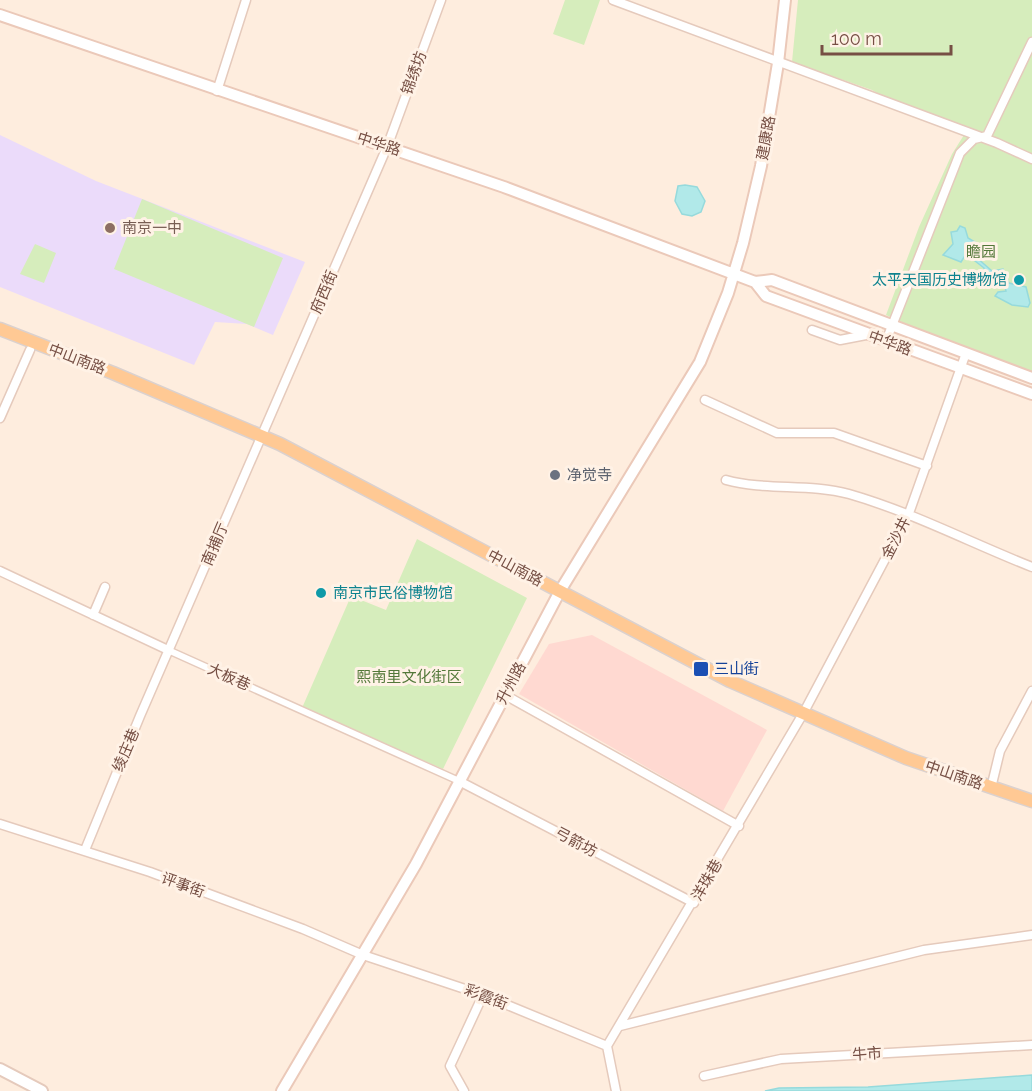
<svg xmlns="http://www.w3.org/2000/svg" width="1032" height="1091" viewBox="0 0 1032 1091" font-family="Raleway,'Noto Sans SC',sans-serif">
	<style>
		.commercial { fill: #ffd9d1 }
		.education { fill: #ebdbfa }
		.green { fill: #d6edbc }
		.water { fill: #b1e9e9; stroke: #96dadc; stroke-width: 1.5 }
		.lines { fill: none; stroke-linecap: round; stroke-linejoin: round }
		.pedestrian-casing { stroke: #e5cabc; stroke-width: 9 }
		.minor-casing { stroke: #e5cabc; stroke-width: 11 }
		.tertiary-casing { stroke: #e5cabc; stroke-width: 14 }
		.secondary-casing { stroke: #ebc9b9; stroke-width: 14 }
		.primary-casing { stroke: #dbd1ce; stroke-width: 15 }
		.pedestrian { stroke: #fff; stroke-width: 6 }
		.minor { stroke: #fff; stroke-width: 8 }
		.tertiary { stroke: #fff; stroke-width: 10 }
		.secondary { stroke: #fff; stroke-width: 10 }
		.primary { stroke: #ffc994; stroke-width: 12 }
		.education-dot { fill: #8d6e63; stroke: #fff2e6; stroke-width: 2 }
		.culture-dot { fill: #0f9aa8; stroke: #fff2e6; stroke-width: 2 }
		.worship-dot { fill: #6b7280; stroke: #fff2e6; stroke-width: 2 }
		.transit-dot { fill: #1a4fb4; stroke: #fff2e6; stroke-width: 2 }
		.labels { text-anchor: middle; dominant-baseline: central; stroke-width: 6; stroke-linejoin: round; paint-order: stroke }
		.street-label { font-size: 15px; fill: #764f44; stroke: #fff2e6 }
		.education-label { font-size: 15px; fill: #785e54; stroke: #fff2e6; text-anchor: start }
		.park-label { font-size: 15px; fill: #537839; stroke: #fff2e6 }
		.culture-label { font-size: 15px; fill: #0d838f; stroke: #fff2e6; text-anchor: end }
		.worship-label { font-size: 15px; fill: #5b616d; stroke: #fff2e6; text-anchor: start }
		.transit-label { font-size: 15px; fill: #164399; stroke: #fff2e6; text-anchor: start }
	</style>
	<rect width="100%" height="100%" fill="#feedde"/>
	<path class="commercial" d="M592 635 767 730 723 811 519 694 549 644Z"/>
	<path class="education" d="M0 135 96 181 305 262 273 335 247 324 215 322 194 365 0 287Z"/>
	<path class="green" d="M565 0H600L584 45 553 34Z
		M798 0H1032V380L886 315 919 227 952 154 969 127 898 105 872 90 792 62Z
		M142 199 283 258 254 327 114 269Z
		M35 244 56 253 44 283 20 274Z
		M417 539 527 598 443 769 302 708 351 596 386 610Z"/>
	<path class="water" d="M685 185 697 187 705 201 701 212 692 216 682 214 675 201 678 186Z
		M960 226 965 228 968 238 978 244 976 257 992 271 1003 269 1009 283 1026 287 1030 303 1028 307 1012 305 995 296 998 292 1006 291 1004 283 978 276 984 272V268L966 254 961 262 943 255 953 244 951 232 957 231Z
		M1032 1075V1091H765L779 1088 868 1087Z"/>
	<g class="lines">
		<defs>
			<path id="pedestrian" d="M168 650 459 781"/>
			<path id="minor" d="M613 0 997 143 1032 159
				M217 91 246 0
				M812 330 840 340 866 335
				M886 341 960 153 974 139 987 136 1032 42
				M705 400 777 433H834L927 466
				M0 418 30 350
				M726 480C766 491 809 483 849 494 912 512 971 543 1032 567
				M0 571 168 650
				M93 615 105 587
				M505 695 739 826
				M459 781 694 903
				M991 788 1000 751 1032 691
				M0 824 150 872 303 929 363 955 483 995 607 1046
				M85 850 140 716 387 147 441 0
				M620 1026 924 950 1032 935
				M607 1046 804 712 908 516 966 353
				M607 1046 616 1091
				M704 1076 781 1059 1032 1045
				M464 1091 450 1066 483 995"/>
			<path id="tertiary" d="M0 1069 42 1091"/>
			<path id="secondary" d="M0 15 504 187 755 282 766 296 1032 394
				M755 282 772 280 1032 378
				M282 1091 416 864 560 591 700 362 728 293 743 243 761 166 778 63 785 0"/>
			<path id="primary" d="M0 329 113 373 280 444 730 681 906 758 1032 801"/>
		</defs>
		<use href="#pedestrian" class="pedestrian-casing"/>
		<use href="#minor" class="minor-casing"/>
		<use href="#tertiary" class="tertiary-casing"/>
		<use href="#secondary" class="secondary-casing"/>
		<use href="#primary" class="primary-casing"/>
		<use href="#pedestrian" class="pedestrian"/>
		<use href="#minor" class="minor"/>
		<use href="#tertiary" class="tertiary"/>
		<use href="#secondary" class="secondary"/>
		<use href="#primary" class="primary"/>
	</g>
	<circle class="education-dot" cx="110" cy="228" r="6"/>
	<g class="culture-dot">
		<circle cx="1019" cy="280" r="6"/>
		<circle cx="321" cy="593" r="6"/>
	</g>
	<circle class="worship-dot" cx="555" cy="475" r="6"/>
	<rect class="transit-dot" x="693" y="661" width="16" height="16" rx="3"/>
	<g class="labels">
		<g class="street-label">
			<text transform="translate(414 73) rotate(-70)">锦绣坊</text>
			<text transform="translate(766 138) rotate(-80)">建康路</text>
			<text transform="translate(379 144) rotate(18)">中华路</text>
			<text transform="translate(324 292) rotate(-67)">府西街</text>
			<text transform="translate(890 343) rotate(20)">中华路</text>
			<text transform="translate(77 359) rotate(21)">中山南路</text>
			<text transform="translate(896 538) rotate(-63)">金沙井</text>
			<text transform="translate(215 544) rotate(-67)">南捕厅</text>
			<text transform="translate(515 568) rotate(28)">中山南路</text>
			<text transform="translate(229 677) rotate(24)">大板巷</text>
			<text transform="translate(511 683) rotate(-62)">升州路</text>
			<text transform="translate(126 750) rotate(-67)">绫庄巷</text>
			<text transform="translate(954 775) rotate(19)">中山南路</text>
			<text transform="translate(576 842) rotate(28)">弓箭坊</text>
			<text transform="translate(707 880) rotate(-60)">洋珠巷</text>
			<text transform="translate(183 885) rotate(20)">评事街</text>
			<text transform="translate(486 997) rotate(21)">彩霞街</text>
			<text transform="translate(867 1054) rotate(-4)">牛市</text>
		</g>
		<g class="education-label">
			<text x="122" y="228">南京一中</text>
		</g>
		<g class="park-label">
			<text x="981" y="252">瞻园</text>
			<text x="409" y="677">熙南里文化街区</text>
		</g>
		<g class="culture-label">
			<text x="1007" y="280">太平天国历史博物馆</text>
			<text x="333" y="593" text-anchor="start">南京市民俗博物馆</text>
		</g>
		<g class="worship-label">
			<text x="567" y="475">净觉寺</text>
		</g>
		<g class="transit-label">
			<text x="714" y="669">三山街</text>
		</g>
	</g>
	<path d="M822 45v9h129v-9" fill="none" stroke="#764f44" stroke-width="3"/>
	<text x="831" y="45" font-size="18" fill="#764f44" stroke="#fff2e6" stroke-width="4.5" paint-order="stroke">100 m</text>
</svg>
